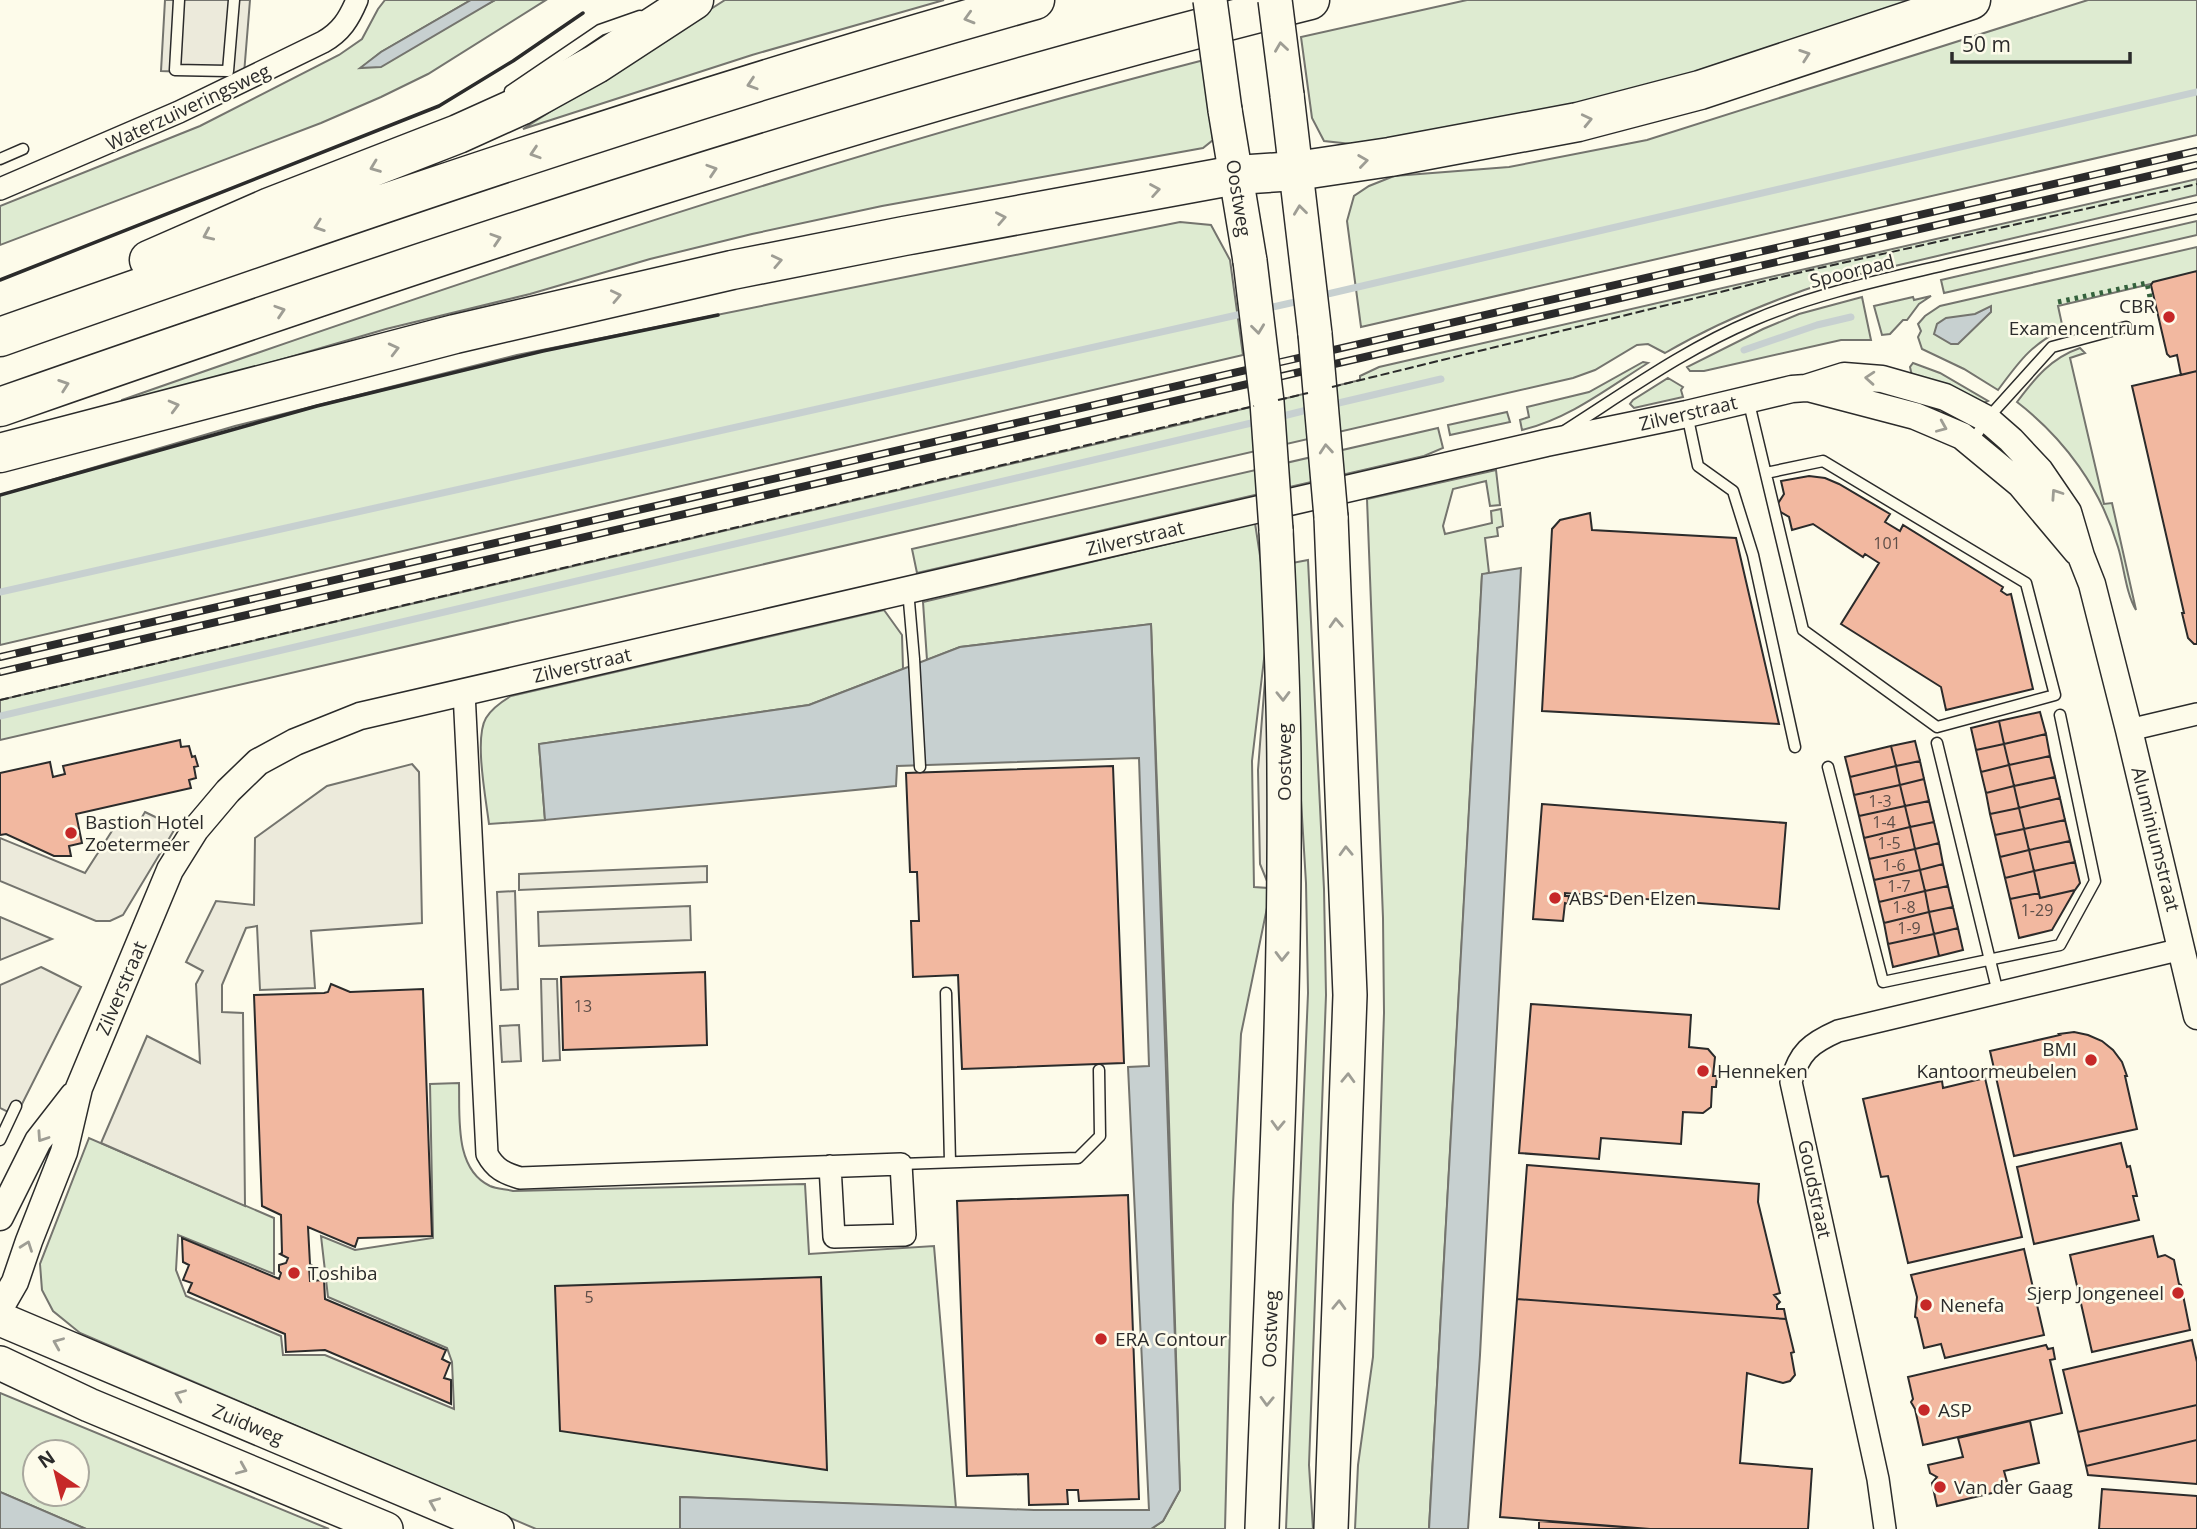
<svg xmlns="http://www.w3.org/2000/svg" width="2197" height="1529" viewBox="0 0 2197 1529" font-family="'Open Sans',sans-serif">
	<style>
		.green { fill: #deebd1; stroke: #74746e; stroke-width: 2; fill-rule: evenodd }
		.parking { fill: #eceadb; stroke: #74746e; stroke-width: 2 }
		.water { fill: #c7d0d0; stroke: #74746e; stroke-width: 2 }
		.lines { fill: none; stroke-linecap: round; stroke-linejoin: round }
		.stream { stroke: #c7d0d0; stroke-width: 7 }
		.building { fill: #f2b8a0; stroke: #2b2b2b; stroke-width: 2 }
		.service-casing { stroke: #2b2b2b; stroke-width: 13 }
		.minor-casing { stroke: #2b2b2b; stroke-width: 24 }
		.tertiary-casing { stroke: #2b2b2b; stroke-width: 29 }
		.primary-casing { stroke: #2b2b2b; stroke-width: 36 }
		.motorway-casing { stroke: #2b2b2b; stroke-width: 41 }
		.service { stroke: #fdfbea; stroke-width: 10 }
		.minor { stroke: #fdfbea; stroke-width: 21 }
		.tertiary { stroke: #fdfbea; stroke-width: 26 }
		.primary { stroke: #fdfbea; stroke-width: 33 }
		.motorway { stroke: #fdfbea; stroke-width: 38 }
		.rail-casing { stroke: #2b2b2b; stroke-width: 8 }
		.rail { stroke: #fdfbea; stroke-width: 5; stroke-dasharray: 16; stroke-linecap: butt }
		.primary-bridge-casing { stroke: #2b2b2b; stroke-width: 36; stroke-linecap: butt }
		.primary-bridge { stroke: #fdfbea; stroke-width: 33 }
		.hedge { stroke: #34623c; stroke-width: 5; stroke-dasharray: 3.5 5; stroke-linecap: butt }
		.fence { stroke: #2b2b2b; stroke-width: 2; stroke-dasharray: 9 3.5; stroke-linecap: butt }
		.wall { stroke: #2b2b2b; stroke-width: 3.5 }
		.oneway { stroke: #9e9d94 }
		.poi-dot { fill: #c62828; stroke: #fdfbea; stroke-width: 2.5 }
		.labels { text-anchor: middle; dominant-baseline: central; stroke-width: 5; stroke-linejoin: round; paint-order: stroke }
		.number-label { font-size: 16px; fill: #5d4e48 }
		.street-label { font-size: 19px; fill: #2b2b2b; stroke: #fdfbea }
		.poi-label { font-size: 19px; fill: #2b2b2b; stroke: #fdfbea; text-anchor: start }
	</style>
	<rect width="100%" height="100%" fill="#fdfbea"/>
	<path class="green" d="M385 0H471L381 52 361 68 495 0H546L428 74 381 97 321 123 0 245V206L200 126 339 55 362 39 378 9Z
		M725 0H944L752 55 523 129Z
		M1467 0H1923L1672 83 1547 113 1361 145 1324 141 1312 118 1301 37Z
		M2088 0H2197V135L1361 327 1347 221 1354 196 1369 186 1394 176 1509 167 1647 140Z
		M1204 60 1213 140 1203 148 882 206 752 234 650 259 530 294 386 329 123 406 122 400C479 275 838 154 1204 60Z
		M2197 179V195L1831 281C1772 300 1718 322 1665 353L1648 344 1637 345 1595 370 1573 378 0 740V700L1186 423 1360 380V376L1379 367Z
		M2197 221V235L1944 293 1941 280Z
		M1180 222 1211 225 1230 260 1243 355 0 645V495L235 426 517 355Z
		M2197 247V273L2058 306 2063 329C2030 345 2019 362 1998 390L1964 369 1922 349 1918 337 1921 331 1918 324 1925 316 1940 306Z
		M1931 296 1919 304 1907 320H1903L1890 334 1882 335 1874 306 1913 297 1914 300Z
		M1862 297 1871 340H1841L1704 371H1690L1687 367 1763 329 1799 314Z
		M2080 348 2085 353 2070 358 2104 504 2112 503 2136 610C2126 594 2124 566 2118 547 2101 489 2065 439 2017 402 2035 378 2051 358 2080 348Z
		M1643 362 1648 363C1608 388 1569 419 1522 430L1520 420 1529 417 1527 407 1589 392Z
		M1913 363 1940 373 1988 401 1984 403 1912 376 1910 367Z
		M1668 378 1683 387 1681 390 1683 397 1634 408 1630 404 1633 400Z
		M1507 412 1510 422 1450 435 1448 425Z
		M1438 428 1443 448 1424 456 917 573 912 549Z
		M1496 470 1500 505 1490 506 1486 481 1453 489 1443 526 1445 534 1492 523 1491 511 1501 509 1503 526 1497 528 1498 536 1485 538 1489 573 1482 575 1480 616 1429 1529H1355L1358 1465 1373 1357 1384 1013 1383 918 1367 499Z
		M1255 523 1266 595 1268 625 1252 761 1254 887 1268 888V903L1241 1034 1233 1205 1225 1529H1151L1163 1521 1180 1490 1167 1055 1151 624 960 647 927 660 923 602Z
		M1308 560 1324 889 1326 995 1309 1465 1313 1529H1286L1308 993 1306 883 1297 734 1292 563Z
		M884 610 902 635 903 669 809 705 539 744 545 820 489 824C486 799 474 738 486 718 492 708 501 702 511 696Z
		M459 1083C460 1117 454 1169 490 1186 497 1189 506 1189 513 1191L805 1184 809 1254 934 1246 956 1508 680 1497V1529H536L80 1333 53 1311 42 1290 40 1264 89 1138 274 1218V1274L178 1235 176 1270 186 1296 281 1336 283 1355H325L454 1409 452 1362 447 1348 328 1297 321 1236 355 1250 433 1238 430 1084Z
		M0 1393 329 1529H86L0 1492ZM77 1452V1494H35V1452Z"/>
	<path class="parking" d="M165 0H250L244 74 161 71Z
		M1268 641 1269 886 1260 864 1258 770Z
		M412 764 419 772 422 923 311 931 315 988 260 990 257 926 246 928 222 985V1012L243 1013 245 1206 101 1143 147 1036 200 1063 196 984 203 971 186 962 216 901 254 905 255 838 327 786Z
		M145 812 176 827 123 915 110 921H96L0 881V838L85 873 119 820 135 829Z
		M707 866V882L519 890V874Z
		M515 891 518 989 501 990 497 892Z
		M690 906 691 940 539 946 538 912Z
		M0 917 52 939 0 960Z
		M41 967 81 987 16 1116 0 1108V985Z
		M541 979H557L560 1060 543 1061Z
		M519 1025 521 1061 502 1062 500 1026Z"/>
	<path class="water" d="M471 0H495L381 67 360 68 381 52Z
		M1991 306V312L1958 344H1951L1934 334 1937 324 1946 318 1975 314Z
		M1521 568 1480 1355 1468 1529H1429L1482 574Z
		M1151 624 1180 1490 1163 1521 1151 1529H680V1497L1034 1510H1149L1128 1067 1149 1066 1139 758 897 766 896 786 545 820 539 744 809 705 960 647Z
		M0 1492 86 1529H0Z"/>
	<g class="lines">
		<path class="stream" d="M1319 296 2197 92
			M1264 309 1304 300
			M1744 350 1817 325 1851 317
			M1330 405 1441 379
			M1275 418 1311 409
			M0 592 1246 313
			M0 716 1260 421"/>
	</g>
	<path class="building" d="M2197 271V371L2181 375 2177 355 2170 357 2167 354 2151 285 2153 282Z
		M2197 371V644H2194L2188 638 2182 613H2184L2132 386Z
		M1809 476 1825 478 1839 484 1890 514 1885 522 1900 531 1903 525 2003 587 2001 591 2007 595 2011 594 2033 689 1946 710 1941 687 1841 624 1879 563 1865 554 1863 557 1813 524 1792 530 1789 517 1779 511 1777 505 1784 494 1781 481Z
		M1590 513 1592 530 1736 538 1779 724 1542 711 1552 529 1560 520Z
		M2040 712 2046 734 2004 744 1999 721Z
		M1999 721 2004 744 1976 750 1971 728Z
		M2046 734 2050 756 2009 765 2004 744Z
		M180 740 181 747 189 746 192 757 195 756 198 766 194 767 196 778 189 780 191 788 76 814 82 843 69 846 71 856H54L6 834 0 835V773L50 762 53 777 65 774 63 766Z
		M1915 741 1920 761 1896 766 1891 746Z
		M2004 744 2009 765 1981 772 1976 750Z
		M1891 746 1896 766 1850 777 1845 757Z
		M2050 756 2055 777 2014 786 2009 765Z
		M1920 761 1924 779 1900 785 1896 766Z
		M2009 765 2014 786 1986 793 1981 772Z
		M1113 766 1124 1063 962 1069 958 975 913 977 911 921H919L917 872H910L906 773Z
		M1896 766 1900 785 1854 795 1850 777Z
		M2055 777 2060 798 2019 808 2014 786Z
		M1924 779 1929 801 1905 806 1900 785Z
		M1900 785 1905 806 1859 816 1854 795Z
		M2014 786 2019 808 1990 814 1986 793Z
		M2060 798 2065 820 2024 829 2019 808Z
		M1929 801 1934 822 1910 827 1905 806Z
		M1542 804 1786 823 1779 909 1565 893V896H1569L1568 904 1565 903 1563 921 1533 919Z
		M1905 806 1910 827 1864 838 1859 816Z
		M2019 808 2024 829 1995 835 1990 814Z
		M2065 820 2070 841 2029 850 2024 829Z
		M1934 822 1939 843 1915 849 1910 827Z
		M1910 827 1915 849 1869 859 1864 838Z
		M2024 829 2029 850 2000 857 1995 835Z
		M2070 841 2075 862 2034 871 2029 850Z
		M1939 843 1943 864 1920 870 1915 849Z
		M1915 849 1920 870 1874 880 1869 859Z
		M2029 850 2034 871 2005 878 2000 857Z
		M2075 862 2080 883 2075 890 2040 898 2034 871Z
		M1943 864 1948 886 1925 891 1920 870Z
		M1920 870 1925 891 1879 902 1874 880Z
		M2034 871 2039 893 2010 899 2005 878Z
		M1948 886 1953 907 1929 912 1925 891Z
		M2075 890 2052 930 2019 938 2010 899 2039 893 2040 898Z
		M1925 891 1929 912 1884 923 1879 902Z
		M1953 907 1958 928 1934 934 1929 912Z
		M1929 912 1934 934 1888 944 1884 923Z
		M1958 928 1963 950 1939 956 1934 934Z
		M1934 934 1939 956 1893 967 1888 944Z
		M705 972 707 1045 563 1050 561 977Z
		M331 984 350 992 423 989 432 1236 358 1238 355 1247 308 1227 310 1264 313 1266 312 1268 309 1267 310 1281 324 1280 325 1299 446 1350 442 1359 450 1363 444 1378 451 1380V1404L325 1350 286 1352 285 1334 188 1292 192 1283 183 1280 189 1265 183 1262 182 1238 279 1279 281 1273 279 1271V1265L286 1263 288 1258 280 1254 282 1253 281 1215 262 1206 254 995 324 993 328 992Z
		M1531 1004 1691 1015 1689 1047 1708 1049 1715 1057 1713 1076H1717L1716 1087H1712L1711 1107 1703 1113 1683 1112 1681 1144 1601 1138 1599 1159 1519 1153Z
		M2074 1032 2088 1035 2102 1041 2113 1050 2122 1062 2127 1076H2125L2137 1129 2014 1156 1990 1051 2060 1035 2059 1034Z
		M1985 1078 2022 1237 1908 1263 1888 1176 1881 1177 1863 1099 1942 1081 1943 1088Z
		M2121 1143 2127 1167 2130 1166 2137 1196H2133L2139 1220 2034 1244 2017 1167Z
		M1527 1165 1759 1184 1758 1202 1780 1293 1774 1295 1780 1302 1777 1305V1309H1784L1786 1319 1517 1299Z
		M1128 1195 1139 1499 1079 1501 1078 1490H1067L1068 1504 1029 1505 1028 1474 967 1476 957 1201Z
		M2153 1236 2158 1257 2165 1255 2174 1260 2179 1284 2181 1285 2190 1330 2092 1352 2070 1255Z
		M2024 1249 2044 1335 1945 1358 1941 1344 1924 1348 1917 1318 1915 1317 1917 1297 1911 1275Z
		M821 1277 827 1470 560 1431 555 1286Z
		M1517 1299 1786 1319 1794 1352 1791 1353 1795 1375 1790 1381 1783 1383 1747 1373 1740 1463 1812 1469 1808 1529H1650L1500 1517Z
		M2192 1340 2197 1362V1405L2078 1432 2063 1370Z
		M2046 1345 2048 1349 2053 1348 2055 1359 2050 1360 2062 1413 1923 1445 1915 1409 1911 1402 1913 1399 1908 1377Z
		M2197 1405V1440L2086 1466 2078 1432Z
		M2030 1421 2039 1463 2004 1471 2009 1489 1937 1506 1932 1483 1937 1477 1930 1473 1928 1465 1963 1457 1958 1438Z
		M2197 1440V1484L2088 1475 2086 1466Z
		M2102 1489 2197 1496V1529H2099Z
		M1539 1521 1650 1529H1539Z"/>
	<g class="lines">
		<defs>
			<path id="service" d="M179 0 175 70 228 71 234 0
				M510 91 600 30 640 16
				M0 159 23 149
				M1748 399 1803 630 1937 727 2055 695 2026 583 1823 461 1766 473
				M1687 414 1698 466 1733 491 1753 555 1795 747
				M1566 430C1627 391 1687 348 1754 320 1817 293 1886 279 1953 263 2034 245 2116 226 2197 208
				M1971 443 1987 419 2052 347 2126 327
				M908 590 914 659 920 767
				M1937 743 1998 993
				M1828 767 1883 982 2060 945 2095 881 2060 715
				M946 993 950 1162
				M0 1140 16 1106
				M901 1164 1078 1158 1100 1136 1099 1070"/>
			<path id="minor" d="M0 189 179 112 323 42C341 32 349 19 357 0
				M464 692 487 1154C495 1169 504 1173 520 1178L901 1164 905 1235 834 1237 830 1166
				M2129 730 2197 714
				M1885 1529 1878 1479 1791 1082C1799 1052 1811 1043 1838 1031L2182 949"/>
			<path id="tertiary" d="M1808 388 1915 416 1962 436 2020 484 2077 552
				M0 1217 38 1141 73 1096
				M0 1308 15 1282 29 1241 64 1152 79 1088 170 870 195 830 228 791 258 762 295 742 360 716 1546 443 1687 414 1792 389 1806 388 1844 376 1882 379 1945 397 1987 419 2011 440 2040 471 2068 512 2081 556 2092 584 2129 730 2197 1016"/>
			<path id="primary" d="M1287 95 1315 334
				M1225 110 1250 261
				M0 1319 497 1529
				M0 1363 89 1405 386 1529
				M1262 1529C1271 1277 1286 1025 1284 773 1284 692 1280 611 1276 530
				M1331 1529 1350 995 1331 517"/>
			<path id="motorway" d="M149 260 270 207 458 134 520 106 596 64 694 0
				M0 337C342 216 685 98 1035 0
				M0 407C431 256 866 111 1310 0
				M0 453 455 334 732 270 904 236 1236 175 1296 171 1390 157 1578 122 1700 90 1971 0"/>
		</defs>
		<use href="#service" class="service-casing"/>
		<use href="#minor" class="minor-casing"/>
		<use href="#tertiary" class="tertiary-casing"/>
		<use href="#primary" class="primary-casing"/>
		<use href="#motorway" class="motorway-casing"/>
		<use href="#service" class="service"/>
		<use href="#minor" class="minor"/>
		<use href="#tertiary" class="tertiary"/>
		<use href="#primary" class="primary"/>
		<use href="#motorway" class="motorway"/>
		<defs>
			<path id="rail" d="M0 657 2197 151
				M0 672 2197 165"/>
		</defs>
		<use href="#rail" class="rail-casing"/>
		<use href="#rail" class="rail"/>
		<defs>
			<path id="primary-bridge" d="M1210 0 1225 110
				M1275 0 1287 95
				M1250 261 1267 402 1276 530
				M1315 334 1331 517"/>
		</defs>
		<use href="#primary-bridge" class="primary-bridge-casing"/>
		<use href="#primary-bridge" class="primary-bridge"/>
		<path class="hedge" d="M2058 302 2147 283 2151 302"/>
		<path class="fence" d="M1332 387 1806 271 2197 184
			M1278 400 1308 393
			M0 700 1254 406"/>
		<path class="wall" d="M0 280 439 106 513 61 583 13
			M0 495 317 406 543 351 718 315"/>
	</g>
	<defs><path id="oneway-chevron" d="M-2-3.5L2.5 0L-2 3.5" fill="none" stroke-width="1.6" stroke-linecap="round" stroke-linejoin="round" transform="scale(1.75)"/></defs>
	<g class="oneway">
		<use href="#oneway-chevron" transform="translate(969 18) rotate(164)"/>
		<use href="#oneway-chevron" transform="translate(1281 47) rotate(-98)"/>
		<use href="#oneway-chevron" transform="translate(1805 55) rotate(-19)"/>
		<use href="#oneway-chevron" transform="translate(752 84) rotate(162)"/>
		<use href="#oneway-chevron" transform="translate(1587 120) rotate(-13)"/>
		<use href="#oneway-chevron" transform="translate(535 153) rotate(162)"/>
		<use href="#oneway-chevron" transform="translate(1363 161) rotate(-8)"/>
		<use href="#oneway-chevron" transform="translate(375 167) rotate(159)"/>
		<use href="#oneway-chevron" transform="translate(712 170) rotate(-18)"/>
		<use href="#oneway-chevron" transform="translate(1155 190) rotate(-10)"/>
		<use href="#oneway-chevron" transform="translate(1300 210) rotate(-97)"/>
		<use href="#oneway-chevron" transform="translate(1001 218) rotate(-11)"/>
		<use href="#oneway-chevron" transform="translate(319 226) rotate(161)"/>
		<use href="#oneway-chevron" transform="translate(208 235) rotate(156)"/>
		<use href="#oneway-chevron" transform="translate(496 239) rotate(-18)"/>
		<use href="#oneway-chevron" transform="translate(777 261) rotate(-12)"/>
		<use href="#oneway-chevron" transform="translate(616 296) rotate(-12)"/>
		<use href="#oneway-chevron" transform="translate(280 311) rotate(-18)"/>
		<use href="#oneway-chevron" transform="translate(1258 329) rotate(83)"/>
		<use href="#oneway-chevron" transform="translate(394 349) rotate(-14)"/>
		<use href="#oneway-chevron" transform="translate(1870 378) rotate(-176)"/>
		<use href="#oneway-chevron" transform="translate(64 385) rotate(-19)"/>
		<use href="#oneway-chevron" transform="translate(174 406) rotate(-15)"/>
		<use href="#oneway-chevron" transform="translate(1942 427) rotate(23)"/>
		<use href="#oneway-chevron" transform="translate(1326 449) rotate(-95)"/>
		<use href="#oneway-chevron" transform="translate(2056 494) rotate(-124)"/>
		<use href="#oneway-chevron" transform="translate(1336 623) rotate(-93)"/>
		<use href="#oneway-chevron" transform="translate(1283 696) rotate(89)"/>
		<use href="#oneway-chevron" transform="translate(1346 851) rotate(-92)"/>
		<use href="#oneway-chevron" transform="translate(1282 956) rotate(91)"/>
		<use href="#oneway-chevron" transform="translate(1348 1078) rotate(-88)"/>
		<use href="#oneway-chevron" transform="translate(1278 1125) rotate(92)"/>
		<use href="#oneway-chevron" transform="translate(42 1137) rotate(124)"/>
		<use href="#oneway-chevron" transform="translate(27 1246) rotate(-70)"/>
		<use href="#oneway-chevron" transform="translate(1339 1305) rotate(-88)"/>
		<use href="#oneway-chevron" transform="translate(58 1343) rotate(-157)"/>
		<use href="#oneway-chevron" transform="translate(180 1395) rotate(-157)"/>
		<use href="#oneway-chevron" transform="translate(1267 1401) rotate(92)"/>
		<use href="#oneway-chevron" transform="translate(242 1469) rotate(23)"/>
		<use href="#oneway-chevron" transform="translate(434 1503) rotate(-157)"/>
	</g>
	<g class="poi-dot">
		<circle cx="2169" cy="317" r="7"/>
		<circle cx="71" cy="833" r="7"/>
		<circle cx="1555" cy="898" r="7"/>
		<circle cx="2091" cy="1060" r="7"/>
		<circle cx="1703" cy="1071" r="7"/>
		<circle cx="294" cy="1273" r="7"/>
		<circle cx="2178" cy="1293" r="7"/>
		<circle cx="1926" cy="1305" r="7"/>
		<circle cx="1101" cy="1339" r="7"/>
		<circle cx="1924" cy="1410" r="7"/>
		<circle cx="1940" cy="1487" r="7"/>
	</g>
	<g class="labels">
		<g class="number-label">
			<text x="1887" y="543">101</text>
			<text x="1880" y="801">1-3</text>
			<text x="1884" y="822">1-4</text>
			<text x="1889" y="843">1-5</text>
			<text x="1894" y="865">1-6</text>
			<text x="1899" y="886">1-7</text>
			<text x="1904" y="907">1-8</text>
			<text x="2037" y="910">1-29</text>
			<text x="1909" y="928">1-9</text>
			<text x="583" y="1006">13</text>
			<text x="589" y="1297">5</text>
		</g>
		<g class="street-label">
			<text transform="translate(188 107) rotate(-25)">Waterzuiveringsweg</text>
			<text transform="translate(1239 198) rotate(81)">Oostweg</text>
			<text transform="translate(1852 271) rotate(-14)">Spoorpad</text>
			<text transform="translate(1688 413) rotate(-13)">Zilverstraat</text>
			<text transform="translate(1135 538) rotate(-13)">Zilverstraat</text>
			<text transform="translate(582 665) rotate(-13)">Zilverstraat</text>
			<text transform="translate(1284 762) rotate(-90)">Oostweg</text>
			<text transform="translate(2156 839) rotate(76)">Aluminiumstraat</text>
			<text transform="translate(121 988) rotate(-67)">Zilverstraat</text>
			<text transform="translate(1815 1189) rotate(78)">Goudstraat</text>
			<text transform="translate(1270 1329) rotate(-88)">Oostweg</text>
			<text transform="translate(248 1424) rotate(23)">Zuidweg</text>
		</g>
		<g class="poi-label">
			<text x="2155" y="306" text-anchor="end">CBR<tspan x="2155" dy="22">Examencentrum</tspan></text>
			<text x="85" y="822">Bastion Hotel<tspan x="85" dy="22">Zoetermeer</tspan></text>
			<text x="1569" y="898">ABS Den Elzen</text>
			<text x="2077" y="1049" text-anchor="end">BMI<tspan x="2077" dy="22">Kantoormeubelen</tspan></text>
			<text x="1717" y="1071">Henneken</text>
			<text x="308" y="1273">Toshiba</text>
			<text x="2164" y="1293" text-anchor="end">Sjerp Jongeneel</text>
			<text x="1940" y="1305">Nenefa</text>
			<text x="1115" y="1339">ERA Contour</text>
			<text x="1938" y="1410">ASP</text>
			<text x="1954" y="1487">Van der Gaag</text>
		</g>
	</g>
	<g transform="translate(56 1473) rotate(325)"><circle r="33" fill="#fdfbea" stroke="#a9a89e" stroke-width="2"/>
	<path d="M0-5L12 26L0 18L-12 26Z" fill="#c62828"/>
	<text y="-10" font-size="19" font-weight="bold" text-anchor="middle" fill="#2b2b2b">N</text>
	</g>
	<path d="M1952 52v10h178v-10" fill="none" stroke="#2b2b2b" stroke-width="3.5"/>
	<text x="1962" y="52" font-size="21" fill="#2b2b2b" stroke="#fdfbea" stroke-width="5" paint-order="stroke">50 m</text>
</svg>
